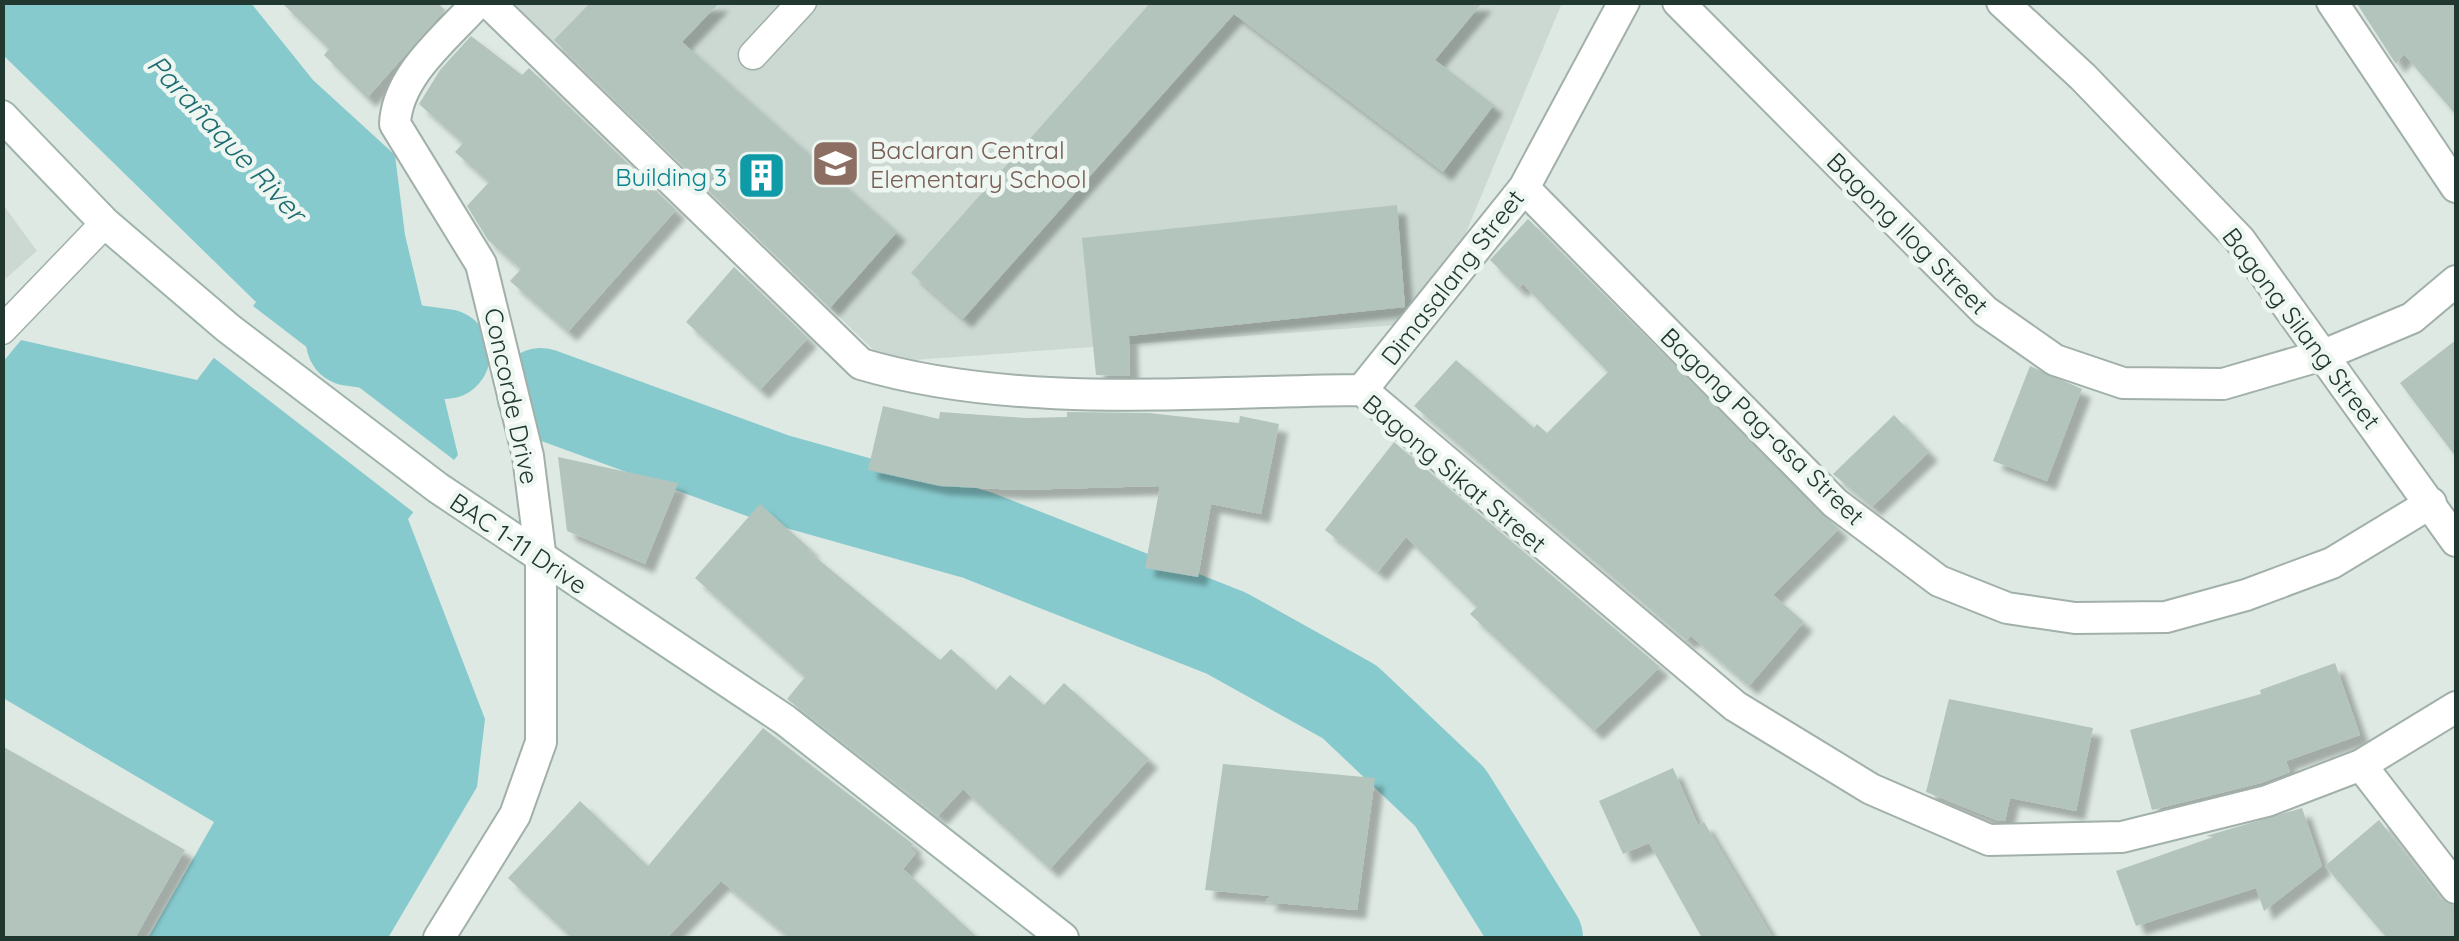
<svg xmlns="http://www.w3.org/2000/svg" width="2459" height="941" viewBox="0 0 2459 941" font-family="Quicksand,sans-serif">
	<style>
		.built { fill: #ccd9d2 }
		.water { fill: #87cacd }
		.pier { fill: #dee9e3 }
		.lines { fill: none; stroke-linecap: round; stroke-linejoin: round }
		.river { stroke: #87cacd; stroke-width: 90 }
		.building { fill: #b3c4bc; filter: url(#shadow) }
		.lane-casing { stroke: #a1b0a9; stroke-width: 31 }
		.street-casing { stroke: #a1b0a9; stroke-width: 34 }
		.secondary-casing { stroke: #9eb4aa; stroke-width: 34 }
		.lane { stroke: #fff; stroke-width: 28 }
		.street { stroke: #fff; stroke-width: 30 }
		.secondary { stroke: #fff; stroke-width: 30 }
		.labels { text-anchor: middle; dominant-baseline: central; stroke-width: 9; stroke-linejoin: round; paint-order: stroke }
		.education-label { font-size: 25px; fill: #785e54; stroke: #eef6f1; text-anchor: start }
		.culture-label { font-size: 25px; fill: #0d838f; stroke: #eef6f1; text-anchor: end }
		.street-label { font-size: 25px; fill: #20382f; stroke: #eef6f1 }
		.water-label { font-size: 28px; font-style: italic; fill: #1d6c71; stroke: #eef6f1 }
	</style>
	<defs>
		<filter id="shadow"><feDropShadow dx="9" dy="9" stdDeviation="2.5" flood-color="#0004"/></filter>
	</defs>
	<rect width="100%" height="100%" fill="#dee9e3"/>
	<path class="built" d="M513 3H1562L1464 237 1412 324 886 362Z
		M2 203 37 251 3 281H2Z"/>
	<path class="water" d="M3 3H251L313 80 395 155 405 235 458 455 408 519 485 719 477 787 388 938H148L214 822 3 698V362L21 340 197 380 256 302 3 55Z"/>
	<path class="pier" d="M249 303 458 463 417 515 209 354Z"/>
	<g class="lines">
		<path class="river" d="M351 341 445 354
			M541 393 774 478 977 535 1226 633 1350 702 1450 797 1538 938"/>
	</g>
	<path class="building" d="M281 2H437L445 10 367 98 324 55 329 49Z
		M591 2H720L682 42 897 232 830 308 554 40Z
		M1151 2H1483L1435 60 1494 105 1443 172 1234 14 963 319 911 273Z
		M2356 2H2456V115L2404 54 2396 64Z
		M471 36 522 75 529 68 676 210 568 332 510 281 521 269 488 240 467 206 489 182 455 152 463 143 419 104 440 70Z
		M1397 205 1405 307 1129 336 1130 376 1096 375 1082 238Z
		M1528 219 1839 529 1773 595 1804 622 1749 686 1691 636 1686 640 1414 406 1456 360 1534 428 1537 424 1547 433 1608 372 1523 284 1518 288 1490 260Z
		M734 267 808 338 760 390 686 322Z
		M2456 340V457L2400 383Z
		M2030 366 2082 389 2047 481 1993 461Z
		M883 406 939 419 940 412 1025 418 1067 417V412L1149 413 1239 423 1240 416 1279 424 1261 514 1211 504 1198 577 1145 568 1160 486 1018 490 940 486 868 470Z
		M1894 415 1929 452 1872 507 1833 474Z
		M1394 442 1660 667 1594 731 1470 614 1477 607 1406 537 1378 572 1325 530Z
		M558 457 678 483 645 564 567 531Z
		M760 504 810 549 808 551 940 660 951 649 996 690 1010 675 1044 705 1064 683 1149 759 1050 869 963 789 938 816 787 699 805 677 695 578Z
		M2335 663 2360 735 2286 761 2290 772 2261 783 2152 810 2130 730 2261 694 2260 690Z
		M1949 699 2093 728 2076 811 2010 798 2005 821H1999L1926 792Z
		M763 728 913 844 910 848 916 853 903 869 978 938H790L721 881 667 938H572L508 878 580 801 648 866Z
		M2 746 185 850 135 938H2Z
		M1223 764 1375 778 1357 910 1265 902 1270 896 1205 890Z
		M1673 768 1698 825 1704 822 1773 938H1702L1649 843 1623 854 1599 801Z
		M2302 808 2322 866 2264 911 2256 888 2136 926 2116 871 2213 837 2206 836Z
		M2379 820 2441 899 2456 906V938H2387L2325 866Z"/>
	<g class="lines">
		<defs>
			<path id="lane" d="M753 55 802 2
				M2 330 105 223"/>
			<path id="street" d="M488 2 861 364C1016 410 1202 391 1362 390L1735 706 1871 789 1989 840 2122 837 2267 801 2361 765 2456 707
				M1678 2 1985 311 2055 360 2123 383 2223 384 2326 354 2412 318 2456 281
				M2002 2 2083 77 2240 240 2456 541
				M2332 2 2456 187
				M1524 188 1835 503 1939 581 2007 608 2075 618 2166 617 2246 595 2332 563 2431 503
				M1362 390 1524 188 1624 2
				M2361 765 2456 888
				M439 938 515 815 541 742V560L528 456 481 264 395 124C397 75 447 37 478 2"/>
			<path id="secondary" d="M2 116 105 223 228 328 438 488 785 720 1063 938"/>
		</defs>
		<use href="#lane" class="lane-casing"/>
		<use href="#street" class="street-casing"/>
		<use href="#secondary" class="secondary-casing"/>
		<use href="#lane" class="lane"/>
		<use href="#street" class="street"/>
		<use href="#secondary" class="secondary"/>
	</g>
	<defs>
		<symbol id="school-square" viewBox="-11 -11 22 22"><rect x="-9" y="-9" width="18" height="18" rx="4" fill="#8d6e63" stroke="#eef6f1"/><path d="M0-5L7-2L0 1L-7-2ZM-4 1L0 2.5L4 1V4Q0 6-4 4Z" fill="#fff"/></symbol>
		<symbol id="building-square" viewBox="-11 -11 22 22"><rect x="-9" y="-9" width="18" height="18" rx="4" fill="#0f9aa8" stroke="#eef6f1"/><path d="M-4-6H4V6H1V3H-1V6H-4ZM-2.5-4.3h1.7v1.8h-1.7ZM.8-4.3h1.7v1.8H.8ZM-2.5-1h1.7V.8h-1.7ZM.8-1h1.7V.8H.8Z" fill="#fff"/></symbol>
	</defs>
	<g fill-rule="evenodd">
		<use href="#school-square" x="808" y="136" width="55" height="55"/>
		<use href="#building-square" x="734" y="148" width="55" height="55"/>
	</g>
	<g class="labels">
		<g class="education-label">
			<text x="870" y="149">Baclaran Central<tspan x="870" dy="29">Elementary School</tspan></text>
		</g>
		<g class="culture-label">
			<text x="727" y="176">Building 3</text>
		</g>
		<g class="street-label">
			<text transform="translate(1908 233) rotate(45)">Bagong Ilog Street</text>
			<text transform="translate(1452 277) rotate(-52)">Dimasalang Street</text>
			<text transform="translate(2302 328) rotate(53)">Bagong Silang Street</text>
			<text transform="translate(512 396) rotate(78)">Concorde Drive</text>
			<text transform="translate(1763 426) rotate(44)">Bagong Pag-asa Street</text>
			<text transform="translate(1455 473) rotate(40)">Bagong Sikat Street</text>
			<text transform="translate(519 543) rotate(34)">BAC 1-11 Drive</text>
		</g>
		<g class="water-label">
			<text transform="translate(227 138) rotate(47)">Parañaque River</text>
		</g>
	</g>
	<rect width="2459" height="941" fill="none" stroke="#20382f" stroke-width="10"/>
</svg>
